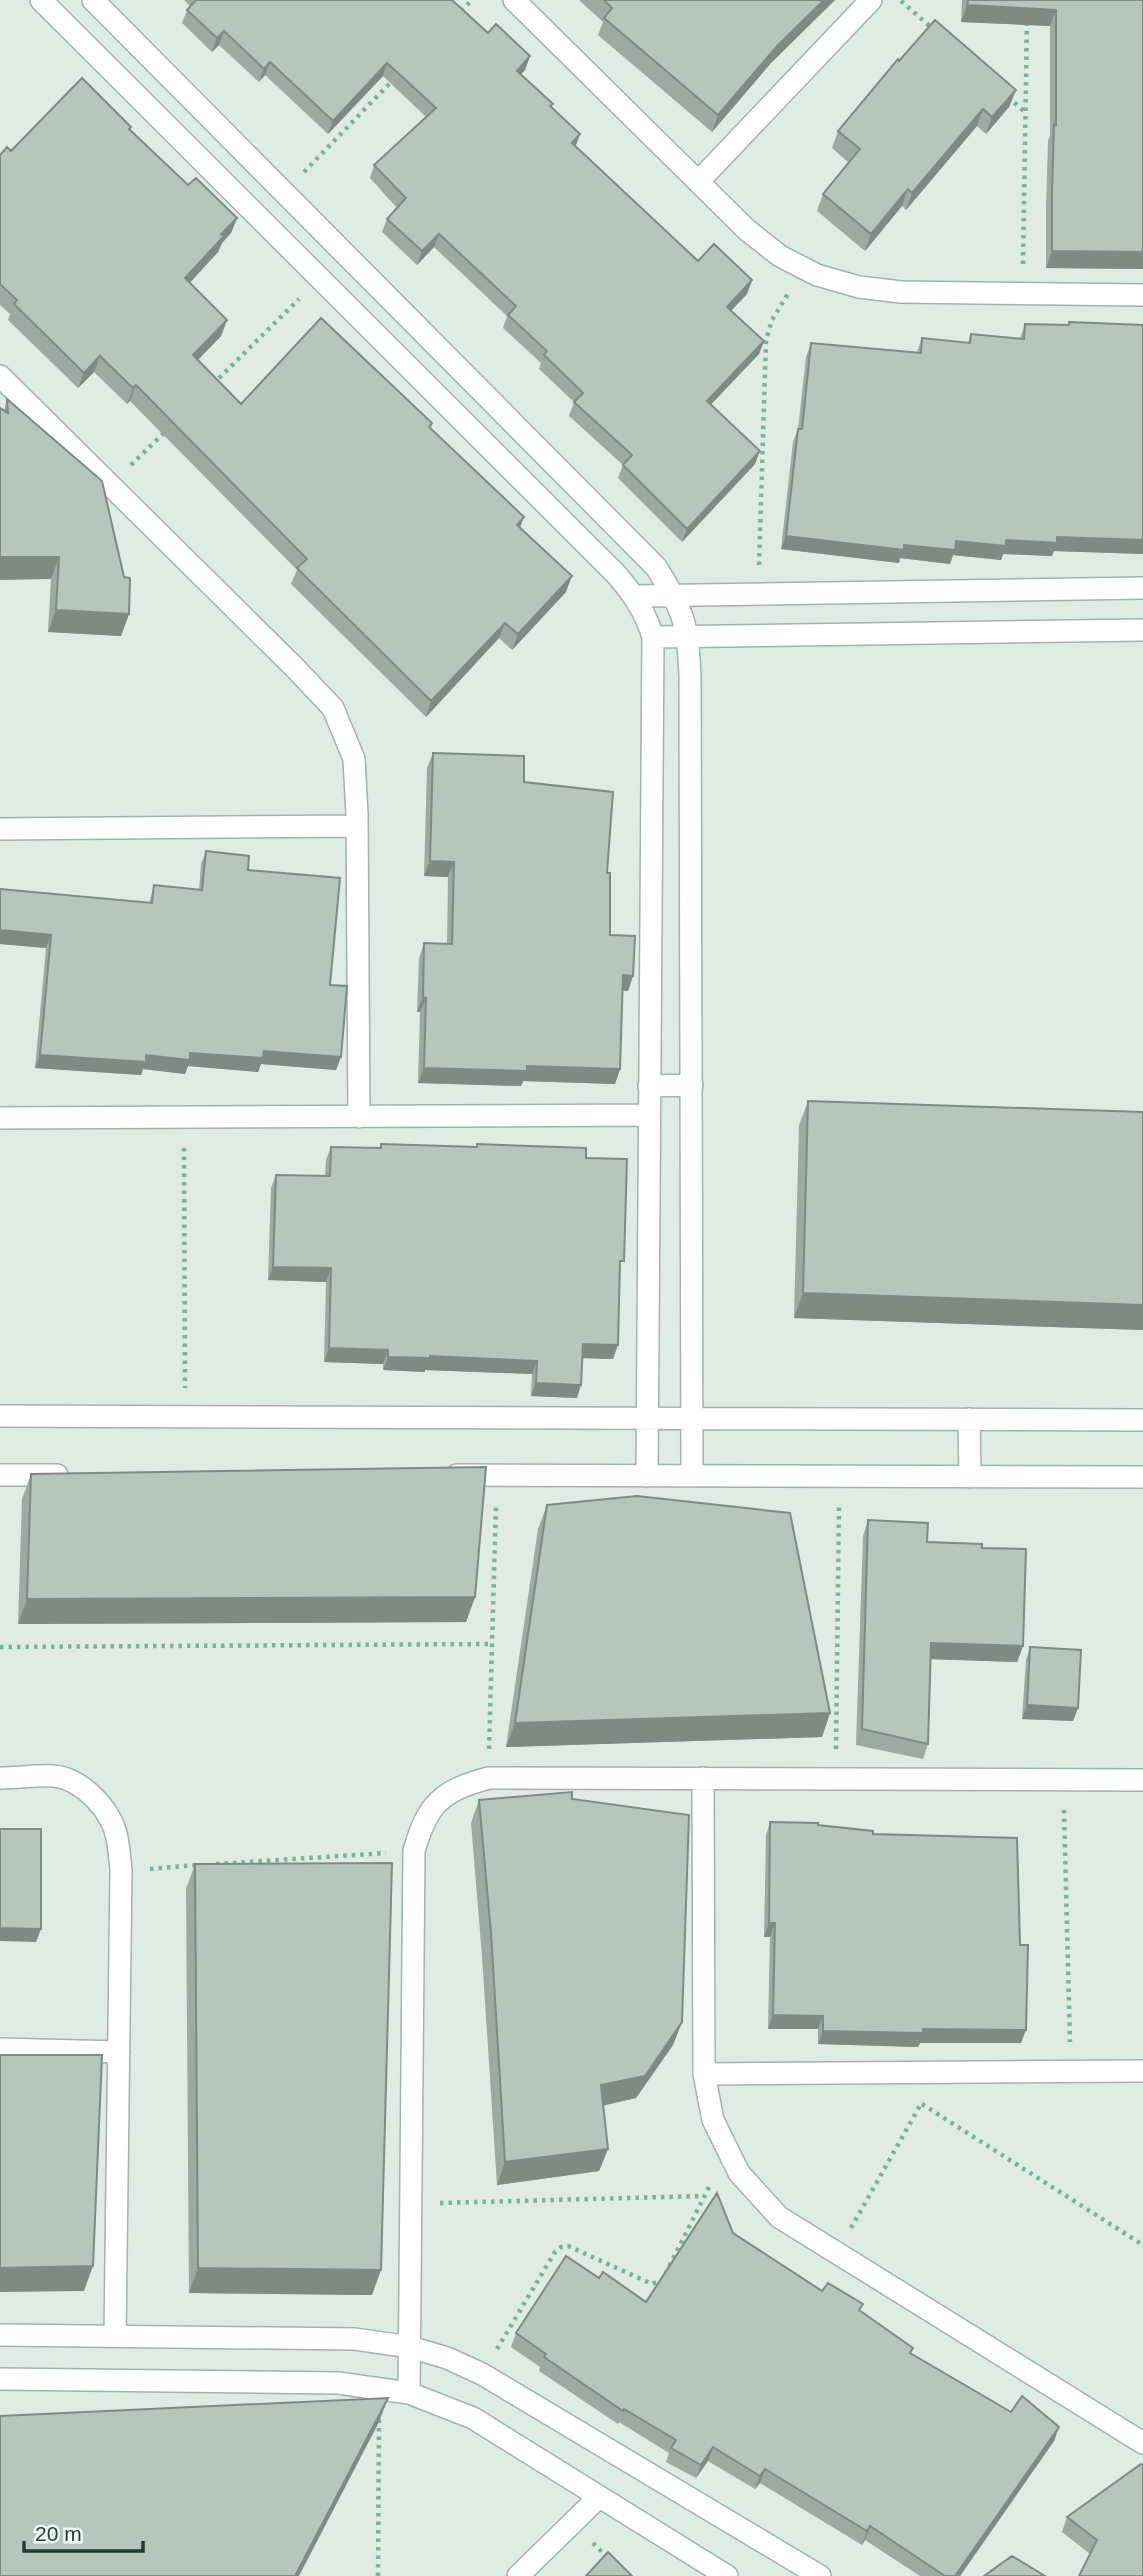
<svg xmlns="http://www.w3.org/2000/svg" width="1143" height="2576" viewBox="0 0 1143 2576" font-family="Helvetica,sans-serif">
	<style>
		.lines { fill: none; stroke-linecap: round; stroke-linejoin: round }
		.minor-casing { stroke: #a2b3ac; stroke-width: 24 }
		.path { stroke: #7eb19d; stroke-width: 4.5; stroke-dasharray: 3.5 5; stroke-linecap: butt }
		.minor { stroke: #fff; stroke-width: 21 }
		.wall { fill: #9baaa3 }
		.shaded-wall { fill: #7e8b85 }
		.building { fill: #b4c6be; stroke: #7e8b85; stroke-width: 2 }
	</style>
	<rect width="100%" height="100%" fill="#dfebe5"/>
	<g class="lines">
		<defs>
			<path id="minor" d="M41 0 616 574C633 594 645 611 653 637L647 1476
				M93 0 656 567C684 611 688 625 690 676L692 1476
				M514 0 747 230 780 256 817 275 859 287 901 292 1143 295
				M698 182 871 0
				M0 376 295 668 333 708 354 759 357 814 359 1117
				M635 596 1143 588
				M653 637 1143 630
				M0 829 357 826
				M649 1086 692 1085
				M0 1118 648 1115
				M0 1416 1143 1420
				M969 1419 970 1477
				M0 1475H57
				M457 1475 1143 1477
				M0 1778C18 1778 37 1775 54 1776 83 1779 112 1811 117 1838 119 1848 120 1860 121 1870L115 2336
				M703 1778 704 2074 713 2120 739 2173 779 2217 1143 2443
				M0 2049 119 2052
				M704 2074 1143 2071
				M0 2335 355 2339 410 2347 447 2358 482 2374 820 2576
				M0 2379 338 2383 409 2393 473 2418 727 2576
				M409 2393 414 1851C427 1804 442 1790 489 1778L1143 1780
				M518 2576 599 2497"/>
		</defs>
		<use href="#minor" class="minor-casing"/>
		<path class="path" d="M901 1 934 30
			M461 11 472 0
			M1008 97 1025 112
			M304 172 393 80
			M1023 264 1027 21
			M213 384 299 299
			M131 465 165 432
			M759 565 766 340 772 320 789 292
			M184 1148 185 1388
			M0 1647 492 1644
			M489 1749 496 1505
			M836 1749 839 1506
			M1064 1810 1070 2042
			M216 1864 386 1853
			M150 1869 197 1865
			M922 2104 1143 2245
			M440 2203 704 2196
			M851 2228 922 2102
			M497 2349 555 2252 561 2247 568 2246 652 2284 663 2279 710 2185
			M593 2543 609 2559
			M378 2576 379 2419"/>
		<use href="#minor" class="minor"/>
	</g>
	<path class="wall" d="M184 0H452L488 33 530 56 525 70 521 74 552 107 576 146 698 261 752 280 747 294 731 311 764 341 759 354 711 404 755 464 682 542 618 478 623 465 569 416 574 402 539 369 541 363 503 328 507 316 434 247 417 265 382 232 387 219 397 208 370 178 374 165 426 117 383 76 328 134 265 75 259 82 219 45 212 52 182 23 187 10 190 6Z
		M579 0H835L771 63 712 132 598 35 603 22Z
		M962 0H1143V269L1046 268V210L1048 140 1050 136V26L961 22Z
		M899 61 1016 90 1009 107 986 134 977 126 906 210 902 206 865 251 817 211 823 194 849 163 832 148 838 131Z
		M131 127 130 130 188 185 237 218 231 233 222 243 218 252 190 283 227 320 221 336 198 360 241 404 432 423 431 428 520 528 566 592 512 650 499 638 426 717 291 584 297 570 130 401 127 404 94 372 78 388 8 320 10 314 0 305V155L11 151Z
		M1069 322 1143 325V554L1054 551 1052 556 1003 554 1001 560 953 555 950 564 900 558 899 563 781 549 793 442 798 429 806 357 811 343 917 352 922 338 968 343 971 334 1020 339 1025 324 1068 325Z
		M7 399 129 614 121 636 48 632 51 579 4 410Z
		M433 753 524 782 607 873 610 935 633 976 628 991 622 990 620 1069 615 1084 523 1081 521 1086 418 1083 420 1012H417L419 958 424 943 447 944 448 877 424 876 427 768Z
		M206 851 248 870 330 985 341 1057 336 1070 261 1064 258 1072 188 1066 185 1074 143 1069 141 1075 35 1068 46 948 0 944V889L149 903 154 885 199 890 201 864Z
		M808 1101 1143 1112V1330L794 1318 799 1125Z
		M381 1144 476 1147 477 1144 586 1158 620 1273 613 1359 582 1358 577 1398 531 1396 532 1374 425 1370V1372L383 1370V1364L324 1362 326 1282 268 1280 271 1188 276 1175 325 1176 326 1160 331 1147 379 1148Z
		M31 1474 475 1597 466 1622 18 1624 22 1499Z
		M547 1505 830 1713 822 1737 506 1747 538 1529Z
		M868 1520 927 1542 982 1548 1023 1646 1017 1662 931 1659 928 1744 923 1759 856 1745 863 1536Z
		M1030 1647 1078 1708 1073 1721 1022 1719 1026 1660Z
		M572 1799 682 2022 673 2045 636 2098 603 2105 608 2149 599 2171 497 2185 482 1956 471 1823 479 1800Z
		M770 1822 818 1825 873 1834 1021 2043H920L918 2047 818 2044V2029H768L770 1937H764L766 1835Z
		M195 1864 372 2295 189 2293 186 1889Z
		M733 2233 822 2291 861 2311 913 2348 911 2354 1011 2412 1059 2427 1054 2441 960 2576H920L865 2540 862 2545 760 2483 755 2489 708 2461 696 2478 666 2462 669 2453 619 2422 618 2424 539 2371 540 2367 511 2347 516 2333 599 2278 646 2302Z
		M1143 2465 1090 2554 1062 2532 1067 2517Z"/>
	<path class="shaded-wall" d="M824 0H835L771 63 712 132 718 115 777 46Z
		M967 5 1056 10 1050 26 961 22Z
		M224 31 219 45 212 52 217 38Z
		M530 56 525 70 512 84 517 71Z
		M270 62 265 75 259 82 264 69Z
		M387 63 383 76 328 134 333 121Z
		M1016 90 1009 107 986 134 992 117Z
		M983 109 977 126 906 210 912 193Z
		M580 134 575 148 572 143Z
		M908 189 902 206 865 251 871 234Z
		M237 218 231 233 222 243 218 252 179 294 185 278 221 234Z
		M439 234 434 247 417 265 422 251Z
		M1052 251 1143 252V269L1046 268Z
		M752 280 747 294 722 320 727 307Z
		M227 320 221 336 187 371 193 355Z
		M764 341 759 354 702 414 707 401Z
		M100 356 94 372 78 388 84 373Z
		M136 385 130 401 127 404 133 388Z
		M760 451 755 464 682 542 687 529Z
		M524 517 518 533 517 525Z
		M786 536 904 545 956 541 1006 540 1057 537 1143 540V554L1054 551 1052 556 1003 554 1001 560 953 555 950 564 900 558 899 563 781 549Z
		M0 557H59L51 579 0 580Z
		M572 576 566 592 512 650 518 634Z
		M56 610 129 614 121 636 48 632Z
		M505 623 499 638 426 717 431 701Z
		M430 861 454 862 448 877 424 876Z
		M0 930 51 935 46 948 0 944Z
		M623 975 633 976 628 991 617 990Z
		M423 997 426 998 420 1012H417Z
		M264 1051 341 1057 336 1070 261 1064 258 1072 188 1066 185 1074 143 1069 141 1075 35 1068 40 1055H146L190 1053Z
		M527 1066 620 1069 615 1084 523 1081 521 1086 418 1083 424 1068Z
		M273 1267 331 1268 326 1282 268 1280Z
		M803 1293 1143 1305V1330L794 1318Z
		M583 1344 618 1345 613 1359 578 1358Z
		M329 1348 388 1350 383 1364 324 1362Z
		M430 1356 537 1361 532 1374 425 1370V1372L383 1370 388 1357Z
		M536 1383 581 1385 577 1398 531 1396Z
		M475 1597 466 1622 18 1624 27 1599Z
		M931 1643 1023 1646 1017 1662 926 1659Z
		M1027 1705 1078 1708 1073 1721 1022 1719Z
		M830 1713 822 1737 506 1747 515 1723Z
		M769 1923H775L770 1937H764Z
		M0 1928 41 1929 36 1942 0 1941Z
		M773 2015 823 2016 818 2029H768Z
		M682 2022 673 2045 636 2098 593 2108 601 2085Z
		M923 2029 1026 2030 1021 2043H920L918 2047 818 2044 823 2031Z
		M608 2149 599 2171 497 2185 505 2162Z
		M93 2266 84 2291 0 2292V2268Z
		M198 2268 381 2270 372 2295 189 2293Z
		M388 2398 379 2422 299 2576H295Z
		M1059 2427 1054 2441 960 2576H955Z
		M713 2447 708 2461 696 2478 701 2465Z
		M765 2469 760 2483 755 2489 760 2476Z
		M870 2526 865 2540 862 2545 867 2531Z"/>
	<path class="building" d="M196 0H452L488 33 496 24 530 56 517 71 553 104 550 106 580 134 572 143 698 261 714 244 752 280 727 307 764 341 707 401 760 451 687 529 623 465 632 455 574 402 583 393 544 355 547 351 508 315 516 306 439 234 422 251 387 219 406 198 374 165 436 108 387 63 333 121 270 62 264 69 224 31 217 38 187 10Z
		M604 0H824L777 46 718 115 604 18 612 8Z
		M968 0H1143V252L1052 251V194L1054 124 1056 125V10L967 5Z
		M935 20 1016 90 992 117 983 109 912 193 908 189 871 234 823 194 860 149 838 131 898 59 899 61Z
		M82 78 131 127 129 129 188 185 196 178 237 218 221 234 224 236 185 278 227 320 193 355 241 404 321 318 432 423 429 427 524 517 517 525 572 576 518 634 505 623 431 701 297 568 307 559 136 385 133 388 100 356 84 373 14 304 17 300 0 284V155L7 147 11 151Z
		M1069 322 1143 325V540L1057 537V543L1006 540V546L956 541 955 550 904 545V550L786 536 798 429H802L811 343 921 353 922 338 970 343 971 334 1024 339 1025 324 1069 325Z
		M7 399 102 481 124 577 130 578 129 614 56 610 59 557H0V408L8 413Z
		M433 753 524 756V782L613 792 607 873H610V935L635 936 633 976 623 975 620 1069 527 1066V1071L424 1068 426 998 423 997 424 943 452 944 454 862 430 861Z
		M206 851 249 856 248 870 340 878 330 985 347 986 341 1057 264 1051 263 1058 190 1053V1060L146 1055V1062L40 1055 51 935 0 930V889L152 903 154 885 202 890Z
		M808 1101 1143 1112V1305L803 1293Z
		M381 1144 477 1147V1144L586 1148V1158L627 1159 624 1261H620L618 1345 583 1344 581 1385 536 1383 537 1361 430 1356V1358L388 1357V1350L329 1348 331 1268 273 1267 276 1175 330 1176 331 1147 381 1148Z
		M486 1467 475 1597 27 1599 31 1474Z
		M637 1496 790 1513 830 1713 515 1723 547 1505Z
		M868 1520 928 1523 927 1542 982 1544V1548L1026 1549 1023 1646 931 1643 928 1744 862 1729Z
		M1030 1647 1081 1650 1078 1708 1027 1705Z
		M572 1792V1799L689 1815 682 2022 645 2076 601 2085 608 2149 505 2162 491 1933 479 1800Z
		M770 1822 818 1823V1825L873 1831V1834L1017 1838 1020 1945H1028L1026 2030 923 2029V2033L823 2031V2016L773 2015 775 1923H769Z
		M0 1829H41V1929L0 1928Z
		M392 1863 381 2270 198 2268 195 1864Z
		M0 2055H102L93 2266 0 2268Z
		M717 2193 733 2233 822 2291 828 2283 863 2304 859 2310 913 2348 910 2353 1011 2412 1022 2396 1059 2427 955 2576H945L870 2526 867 2531 765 2469 760 2476 713 2447 701 2465 671 2448 676 2440 624 2409 623 2411 544 2357 546 2354 516 2333 566 2256 599 2278 603 2272 646 2302Z
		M388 2398 295 2576H0V2416Z
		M1141 2464 1143 2465V2576H1079L1097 2540 1067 2517Z
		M608 2552 632 2576H586Z
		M1012 2556 1045 2576H984Z"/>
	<path d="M24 2541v10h119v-10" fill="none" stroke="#1f3c32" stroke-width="3.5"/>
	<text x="35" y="2541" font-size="21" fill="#1f3c32" stroke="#f0f8f3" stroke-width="5" paint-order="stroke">20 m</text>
</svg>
